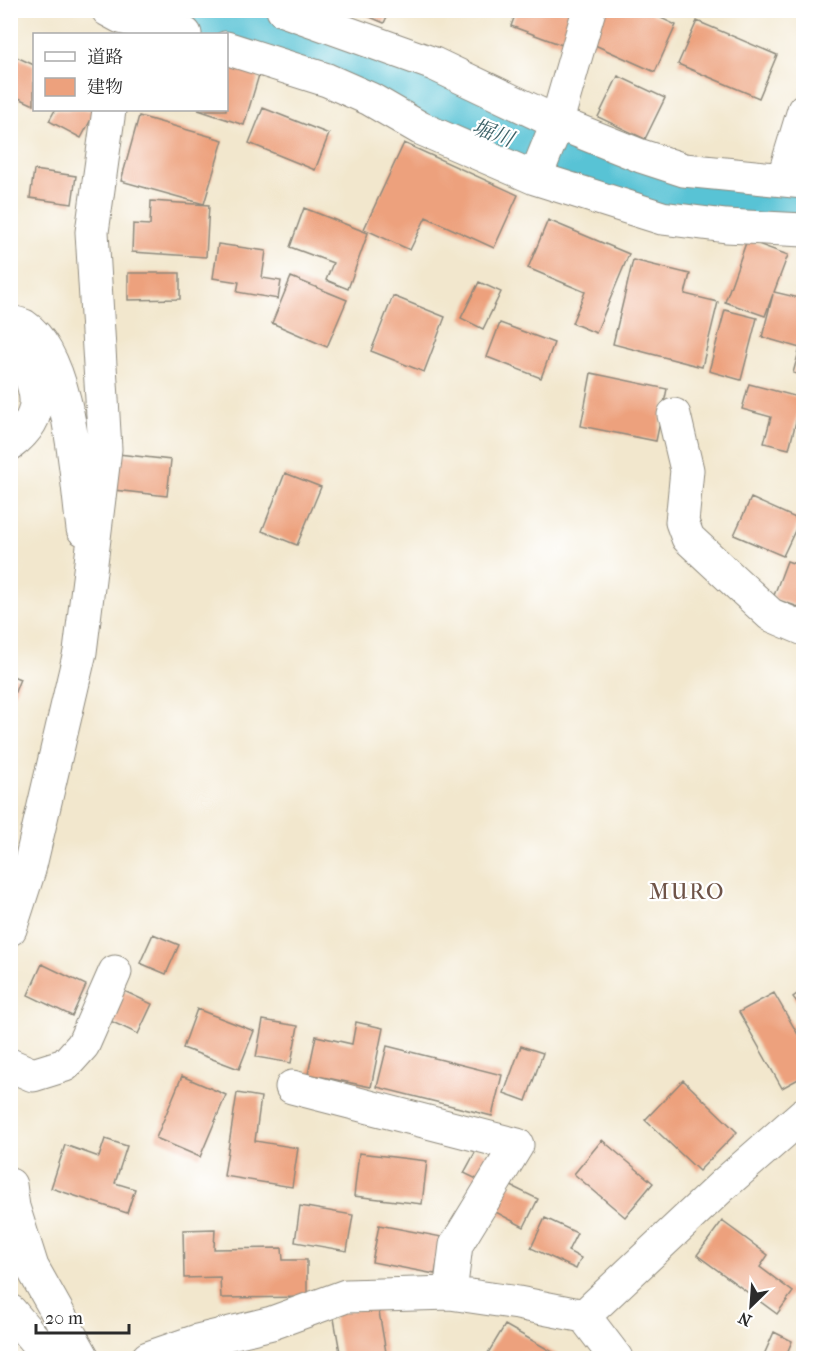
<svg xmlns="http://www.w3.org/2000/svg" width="814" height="1369" viewBox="0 0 814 1369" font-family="'IM FELL French Canon','Noto Serif JP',serif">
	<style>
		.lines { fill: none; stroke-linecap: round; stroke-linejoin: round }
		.river { stroke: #59c3d5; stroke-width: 56 }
		.building { fill: #eda17d }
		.minor-casing { stroke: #8e897c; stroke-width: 35 }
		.minor { stroke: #fff; stroke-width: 33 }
		.labels { text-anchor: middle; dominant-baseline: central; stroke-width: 4.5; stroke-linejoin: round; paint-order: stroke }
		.water-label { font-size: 21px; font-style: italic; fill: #3b6066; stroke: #fff }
		.quarter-label { font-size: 22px; letter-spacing: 1.5px; fill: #6f5448; stroke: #fff }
	</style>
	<rect width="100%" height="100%" fill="#fff"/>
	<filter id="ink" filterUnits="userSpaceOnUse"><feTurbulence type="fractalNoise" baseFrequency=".0167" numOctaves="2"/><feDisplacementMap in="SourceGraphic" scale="12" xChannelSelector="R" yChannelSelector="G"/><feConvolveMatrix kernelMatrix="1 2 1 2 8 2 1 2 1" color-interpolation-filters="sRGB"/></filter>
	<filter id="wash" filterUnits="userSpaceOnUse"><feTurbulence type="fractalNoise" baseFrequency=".008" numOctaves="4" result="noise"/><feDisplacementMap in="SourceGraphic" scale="24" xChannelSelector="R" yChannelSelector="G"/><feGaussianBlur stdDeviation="1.35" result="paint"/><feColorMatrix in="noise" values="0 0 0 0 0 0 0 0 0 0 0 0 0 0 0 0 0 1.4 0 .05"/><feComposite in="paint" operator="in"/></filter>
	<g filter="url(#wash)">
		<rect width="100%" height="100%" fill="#f2e7cd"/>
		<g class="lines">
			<path class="river" d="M198 10 368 70 468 125 640 185 804 208"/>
		</g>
		<g id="blocks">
			<path class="building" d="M354 10H390L384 23Z
				M517 10H575L562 45 511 26Z
				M600 10H644L676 25 655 72 586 41Z
				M697 21 777 55 759 98 678 64Z
				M10 54 34 65V105L10 94Z
				M226 65 259 75 244 125 198 110H226Z
				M618 76 665 98 645 139 598 117Z
				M263 108 329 134 315 170 249 143Z
				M55 110H96L81 138 49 121Z
				M139 116 223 140 204 204 121 181Z
				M404 143 518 195 494 248 426 217 410 250 364 229Z
				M34 170 76 176 72 204 30 198Z
				M151 201 209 205 206 257 132 252 133 224 150 225Z
				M304 208 368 233 348 289 326 280 333 263 290 247Z
				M548 220 629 254 596 333 572 323 585 292 528 268Z
				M747 240 788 255 774 292 804 299V376L793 373 800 348 762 337 773 294 765 316 725 302Z
				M218 244 266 251 262 278 281 281 278 299 237 292 239 282 213 278Z
				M633 260 690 274 685 294 718 302 702 367 613 344Z
				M128 273H180V299L128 300Z
				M291 277 347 300 327 347 272 323Z
				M479 282 501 292 483 329 461 318Z
				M393 296 445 317 424 372 371 351Z
				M725 310 757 318 741 380 709 371Z
				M500 323 554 343 541 378 487 357Z
				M591 373 667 389 656 441 581 426Z
				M749 384 802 398 789 449 764 443 771 417 742 409Z
				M118 454 171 460 167 496 114 490Z
				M285 473 321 487 297 545 262 531Z
				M751 498 800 520 783 556 734 535Z
				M787 561 804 567V609L773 598Z
				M10 675 20 679 11 702H10Z
				M153 934 179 945 166 974 140 963Z
				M42 964 86 985 72 1016 28 995Z
				M120 989 152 1004 138 1034 106 1019Z
				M804 989V1011L793 997Z
				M774 993 804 1045V1076L782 1088 739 1012Z
				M197 1009 254 1031 239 1069 183 1048Z
				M263 1020 298 1026 291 1063 256 1057Z
				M356 1022 383 1028 371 1087 308 1074 316 1036 352 1044Z
				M387 1046 502 1075 492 1116 377 1087Z
				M521 1046 543 1053 526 1101 504 1093Z
				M182 1076 226 1095 200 1157 156 1138Z
				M683 1080 737 1132 699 1171 645 1120Z
				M237 1093 261 1097 255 1141 298 1148 292 1187 224 1176Z
				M105 1139 127 1146 115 1183 135 1189 127 1213 51 1188 65 1145 99 1157Z
				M602 1140 653 1183 625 1217 574 1174Z
				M477 1149 495 1159 483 1182 464 1173Z
				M359 1153 427 1161 422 1204 354 1196Z
				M505 1183 538 1199 524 1227 492 1210Z
				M300 1206 353 1215 347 1251 295 1242Z
				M545 1218 577 1233 568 1251 581 1258 576 1269 531 1248Z
				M722 1221 768 1255 760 1267 793 1292 777 1314 697 1255Z
				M379 1225 442 1237 435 1274 372 1262Z
				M215 1229 214 1249 282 1248 283 1260H307V1297L221 1298 220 1277 184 1278 183 1230Z
				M378 1306 387 1358H341L333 1313Z
				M505 1325 563 1358H485Z
				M774 1332 792 1341 785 1358H767L763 1357Z"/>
		</g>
	</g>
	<g filter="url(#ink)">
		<use href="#blocks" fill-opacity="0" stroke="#8e897c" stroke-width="1.5"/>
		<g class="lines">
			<defs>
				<path id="minor" d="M108 10 121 17 185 34
					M283 10 434 64 556 122 641 156 684 170 804 182
					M226 48 327 80 370 99 420 128 535 178 662 218 726 226 804 230
					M535 178 554 131 589 10
					M783 180 804 110
					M10 322C14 323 20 324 24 326 71 357 76 477 83 529
					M10 335C30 377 57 408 10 444
					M674 415 687 470 682 522 688 538 771 615 804 629
					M10 929 29 870 80 652 105 449 92 232 109 110
					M10 1065 33 1075 65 1065 83 1045 115 972
					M292 1087 517 1145 456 1245 450 1293
					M10 1185 13 1207 32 1267 83 1358
					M10 1311 50 1358
					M584 1316 722 1186 804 1114
					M148 1358 197 1341 272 1323 346 1296 450 1293 518 1303 584 1316 616 1358"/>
			</defs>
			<use href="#minor" class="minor-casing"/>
			<use href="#minor" class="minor"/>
		</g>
	</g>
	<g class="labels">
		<g class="water-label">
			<text transform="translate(493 133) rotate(20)">堀川</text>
		</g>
		<g class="quarter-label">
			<text x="687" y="892">MURO</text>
		</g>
	</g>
	<rect width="814" height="1369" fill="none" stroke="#fff" stroke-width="36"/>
	<rect x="33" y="33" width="195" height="78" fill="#ffffff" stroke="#aaaaaa" stroke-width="1.5"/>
	<rect x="45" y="52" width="30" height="9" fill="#ffffff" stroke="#aaaaaa" stroke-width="1.5"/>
	<text x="87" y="63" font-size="18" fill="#2b2b2b">道路</text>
	<rect x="45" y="78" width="30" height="18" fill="#eda17d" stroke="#aaaaaa" stroke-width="1.5"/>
	<text x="87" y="93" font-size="18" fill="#2b2b2b">建物</text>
	<g transform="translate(751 1306) rotate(205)" stroke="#ffffff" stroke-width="4.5" paint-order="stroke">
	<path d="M0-4.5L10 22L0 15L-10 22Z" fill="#2b2b2b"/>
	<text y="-9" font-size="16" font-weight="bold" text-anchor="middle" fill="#2b2b2b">N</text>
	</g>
	<path d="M36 1324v9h93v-9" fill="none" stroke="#2b2b2b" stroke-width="3"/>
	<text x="45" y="1324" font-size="18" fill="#2b2b2b" stroke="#ffffff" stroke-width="4.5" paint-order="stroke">20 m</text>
</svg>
